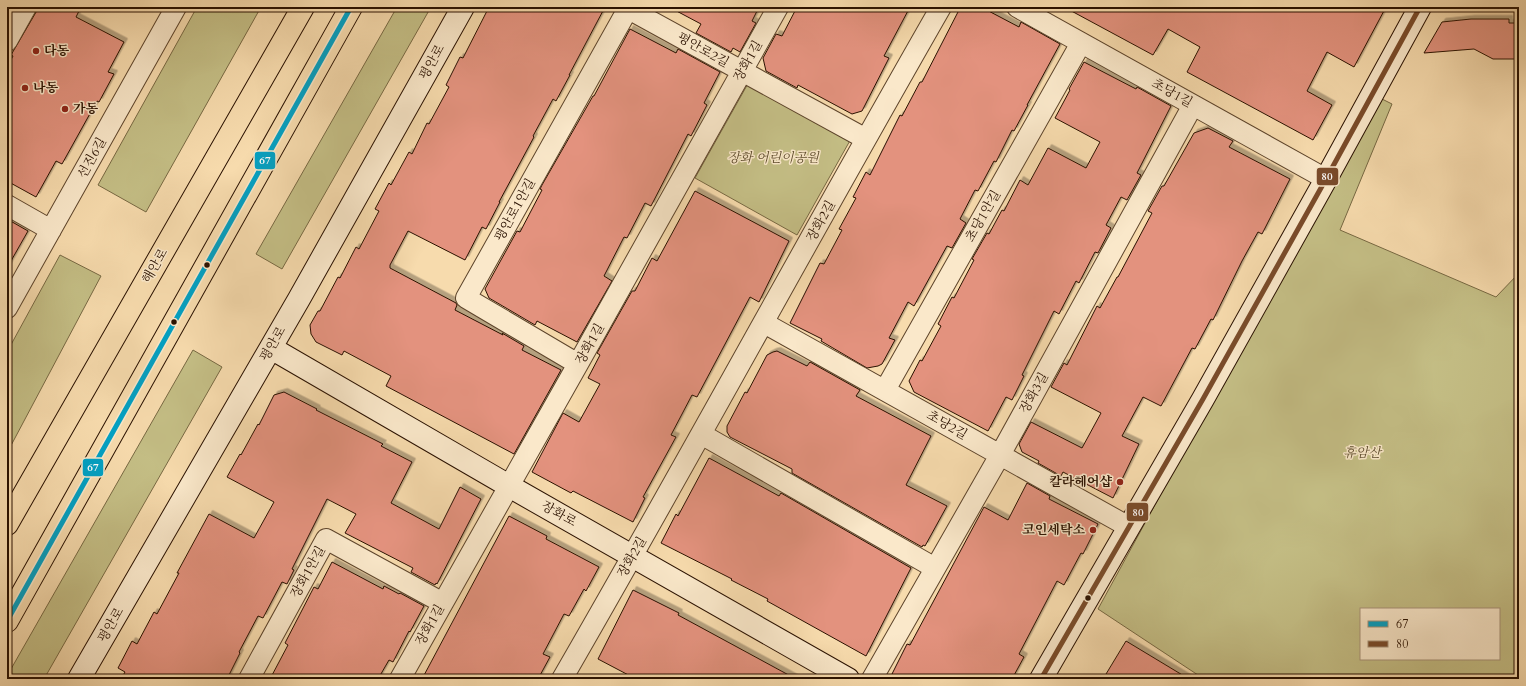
<svg xmlns="http://www.w3.org/2000/svg" width="1526" height="686" viewBox="0 0 1526 686" font-family="Cardo,'Noto Serif KR',serif">
	<style>
		.green { fill: #c4be85; stroke: #776842; fill-rule: evenodd }
		.building { fill: #e3927e; stroke: #2a1100; filter: url(#shadow) }
		.lines { fill: none; stroke-linecap: round; stroke-linejoin: round }
		.street-casing { stroke: #5d442b; stroke-width: 22 }
		.secondary-casing { stroke: #2a1100; stroke-width: 24 }
		.primary-casing { stroke: #2a1100; stroke-width: 24 }
		.street { stroke: #fae8ca; stroke-width: 20 }
		.secondary { stroke: #fae8ca; stroke-width: 22 }
		.primary { stroke: #f7dbad; stroke-width: 22 }
		.bus-1-casing { stroke: #fae8ca; stroke-width: 8 }
		.bus-2-casing { stroke: #fae8ca; stroke-width: 8 }
		.bus-1 { stroke: #02a1c4; stroke-width: 5 }
		.bus-2 { stroke: #7a4b2a; stroke-width: 5 }
		.poi-dot { fill: #8f2418; stroke: #fae8ca; stroke-width: 1.5 }
		.bus-dot { fill: #2a1100; stroke: #fae8ca; stroke-width: 1.5 }
		.labels { text-anchor: middle; dominant-baseline: central; stroke-width: 3; stroke-linejoin: round; paint-order: stroke }
		.street-label { font-size: 13px; fill: #2a1100; stroke: #fae8ca }
		.poi-label { font-size: 13px; font-weight: bold; fill: #2a1100; stroke: #fae8ca; text-anchor: start }
		.park-label { font-size: 13px; font-style: italic; fill: #604e2f; stroke: #fae8ca }
		.line-badge { stroke: #fae8ca; stroke-width: 1.5 }
		.badge-label { font-size: 11px; text-anchor: middle; font-weight: bold; fill: #fff }
	</style>
	<defs>
		<filter id="shadow"><feDropShadow dx="3.5" dy="-3.5" stdDeviation="0" flood-color="#0004"/></filter>
	</defs>
	<rect width="100%" height="100%" fill="#f7dbad"/>
	<filter id="stains"><feTurbulence type="fractalNoise" baseFrequency=".005" numOctaves="4"/><feColorMatrix values="0 0 0 0 .2 0 0 0 0 .09 0 0 0 0 .02 0 0 0 .5 -.17"/></filter>
	<radialGradient id="worn" r=".72"><stop offset=".6" stop-color="#630" stop-opacity="0"/><stop offset="1" stop-color="#630" stop-opacity=".3"/></radialGradient>
	<path class="green" d="M197 7H261L146 212 98 185Z
		M397 7H431L282 269 256 254Z
		M750 80 852 137 797 235 695 178Z
		M1378 97 1392 104 1340 230 1496 297 1519 273V679H1204L1098 609ZM1361 609H1499V659H1361Z
		M60 255 101 276 7 453V352Z
		M193 350 222 367 44 679H7V676Z"/>
	<path class="building" d="M39 7H81L76 17 124 42 108 72 114 74 99 102 97 101 62 164 56 161 36 197 7 181V67L13 56 11 55Z
		M489 7H605L569 75H570L556 101 553 99 533 136 534 137 499 202H500L486 229 482 227 465 260 408 231 390 265V268L456 303 457 305 455 310 503 335 502 333 524 346 522 350 561 370 514 454 386 386 391 376 344 351 342 355 316 342 311 334 310 325 318 311H320L338 277 340 278 356 247 359 249 379 211 375 209 389 183 391 185 409 152 412 154 427 123 429 124 449 87 446 85 460 57 463 58Z
		M669 7H759L752 21 756 23 740 52 733 48 731 52 696 33 701 24Z
		M797 7H910L884 56 889 58 862 111 852 114 798 85 797 88 766 71 763 58 776 34 782 36Z
		M965 7H981L1019 27 1021 22 1060 44 1027 105H1028L1014 131 1012 130 996 162 994 161 978 191 975 190 960 219 966 223 952 248 947 246 914 306 908 302 889 338 895 340 882 364 878 366 867 368 821 341 822 339 790 323 820 263 824 264 842 230 839 229 856 198 853 197 866 172 870 175 900 115 902 116 920 82H922L959 10Z
		M1064 7H1386L1354 67 1327 52 1307 91 1332 105 1313 140 1187 72 1200 47 1168 29 1153 55Z
		M1471 19H1509V23H1519V59H1493L1474 49 1424 53 1442 22Z
		M630 29 676 53 678 49 720 72 704 103 707 105 691 136 688 134 651 206 645 203 627 238 624 237 604 276 612 281 577 342 537 321 535 325 489 298 485 289 517 231 520 232 542 190 540 189 542 185 593 96H594Z
		M1084 62 1136 89 1137 87 1171 106 1137 173 1141 175 1127 200 1121 197 1106 225 1111 228 1098 253 1095 252 1079 283 1076 281 1059 314 1054 311 1022 375 1024 376 1012 400 1006 397 988 431 914 392 909 381 920 360 922 361 941 326 938 324 952 297 954 298 974 260 972 259 987 233 989 234 1002 210 1004 211 1020 180 1028 185 1048 148 1086 168 1100 142 1055 118 1070 90 1069 89Z
		M1208 128 1233 141 1229 147 1290 179 1262 234 1258 232 1242 261 1213 320 1211 319 1195 349 1192 348 1161 406 1143 397 1122 436 1139 444 1113 498 1063 472 1061 476 1038 463 1039 461 1022 452 1019 444 1031 422 1082 448 1101 413 1051 387 1064 363 1067 365 1097 306 1100 308 1117 277H1118L1152 213 1148 211 1162 186H1164L1194 133Z
		M695 191 789 241 759 302 750 297 697 397 692 395 671 435 676 437 643 497 645 498 633 522 573 491 571 493 532 472 563 413 579 422 600 384 588 378 600 355 597 353 632 291H635L652 258 657 261Z
		M7 219 28 231 7 268Z
		M777 351 807 366 810 362 860 390 856 396 931 436 906 485 947 506 925 546 923 545 922 547 792 473V469L730 437 727 432V426L745 392 747 393 767 355 773 352Z
		M284 392 317 409 316 410 383 444 381 446 412 462 391 503 439 529 460 487 481 499 437 584 436 583 435 585 411 572 413 568 345 533 356 514 327 499 292 569 294 570 287 584 282 582 263 618 258 616 239 652 240 653 227 679H121L125 672 118 668 132 641 137 644 154 612 157 614 179 573H177L209 514 254 538 274 502 227 477 240 454 241 455 258 424 259 425 274 395Z
		M709 458 779 496 781 493 911 568 866 656 767 601 768 599 731 580 732 579 661 543 676 514 678 516Z
		M1027 483 1050 496 1049 499 1098 524 1083 554 1081 553 1064 585 1057 581 1019 654 1024 657 1012 679H902L892 674 907 644 910 645 984 507 1008 520Z
		M509 516 547 536 546 539 599 567 586 591 584 589 569 616 564 614 543 654 550 657 538 679H422Z
		M332 562 383 589 384 586 399 594 400 593 424 606 410 632 409 631 393 662 389 660 378 679H270L288 645 285 643 314 587 318 589Z
		M633 590 679 613 678 615 796 679H636L598 659Z
		M1126 641 1189 679H1103Z"/>
	<g class="lines">
		<defs>
			<path id="street" d="M625 7 866 139
				M1017 7 1326 179
				M7 41 26 7
				M7 205 51 230
				M7 308 176 7
				M764 323 1129 527
				M578 364 466 298 629 7
				M885 390 1081 43
				M701 434 935 568
				M249 679 326 539 443 603
				M400 679 578 364 778 7
				M562 679C691 456 813 230 941 7
				M872 679 1000 455 1193 105"/>
			<path id="secondary" d="M271 348 509 486 848 679
				M79 679 299 299 463 7
				M1041 679 1203 399 1326 179 1420 7"/>
			<path id="primary" d="M7 524 303 7
				M7 621 351 7"/>
		</defs>
		<use href="#street" class="street-casing"/>
		<use href="#secondary" class="secondary-casing"/>
		<use href="#primary" class="primary-casing"/>
		<use href="#street" class="street"/>
		<use href="#secondary" class="secondary"/>
		<use href="#primary" class="primary"/>
		<defs>
			<path id="bus-1" d="M7 621 351 7"/>
			<path id="bus-2" d="M1041 679 1203 399 1326 179 1420 7"/>
		</defs>
		<use href="#bus-1" class="bus-1-casing"/>
		<use href="#bus-2" class="bus-2-casing"/>
		<use href="#bus-1" class="bus-1"/>
		<use href="#bus-2" class="bus-2"/>
	</g>
	<g class="poi-dot">
		<circle cx="36" cy="51" r="4"/>
		<circle cx="25" cy="88" r="4"/>
		<circle cx="65" cy="109" r="4"/>
		<circle cx="1120" cy="482" r="4"/>
		<circle cx="1093" cy="530" r="4"/>
	</g>
	<g class="bus-dot">
		<circle cx="207" cy="265" r="3.5"/>
		<circle cx="174" cy="322" r="3.5"/>
		<circle cx="1088" cy="598" r="3.5"/>
	</g>
	<g class="labels">
		<g class="street-label">
			<text transform="translate(703 50) rotate(29)">평안로2길</text>
			<text transform="translate(748 61) rotate(-61)">장화1길</text>
			<text transform="translate(432 62) rotate(-61)">평안로</text>
			<text transform="translate(1172 93) rotate(29)">초당1길</text>
			<text transform="translate(92 158) rotate(-61)">선진6길</text>
			<text transform="translate(515 210) rotate(-61)">평안로1안길</text>
			<text transform="translate(983 216) rotate(-60)">초당1안길</text>
			<text transform="translate(821 221) rotate(-61)">장화2길</text>
			<text transform="translate(155 266) rotate(-60)">해안로</text>
			<text transform="translate(273 344) rotate(-60)">평안로</text>
			<text transform="translate(590 344) rotate(-61)">장화1길</text>
			<text transform="translate(1034 393) rotate(-61)">장화3길</text>
			<text transform="translate(947 425) rotate(30)">초당2길</text>
			<text transform="translate(559 514) rotate(29)">장화로</text>
			<text transform="translate(632 557) rotate(-60)">장화2길</text>
			<text transform="translate(308 572) rotate(-61)">장화1안길</text>
			<text transform="translate(111 625) rotate(-60)">평안로</text>
			<text transform="translate(430 625) rotate(-61)">장화1길</text>
		</g>
		<g class="poi-label">
			<text x="44" y="51">다동</text>
			<text x="33" y="88">나동</text>
			<text x="73" y="109">가동</text>
			<text x="1112" y="482" text-anchor="end">칼라헤어샵</text>
			<text x="1085" y="530" text-anchor="end">코인세탁소</text>
		</g>
		<g class="park-label">
			<text x="773" y="158">장화 어린이공원</text>
			<text x="1362" y="453">휴암산</text>
		</g>
	</g>
	<g class="line-badge">
		<rect x="254" y="151" width="22" height="19" rx="4" fill="#02a1c4"/>
		<rect x="1316" y="167" width="23" height="19" rx="4" fill="#7a4b2a"/>
		<rect x="82" y="458" width="22" height="19" rx="4" fill="#02a1c4"/>
		<rect x="1126" y="502" width="23" height="20" rx="4" fill="#7a4b2a"/>
	</g>
	<g class="badge-label">
		<text x="265" y="164">67</text>
		<text x="1327" y="180">80</text>
		<text x="93" y="471">67</text>
		<text x="1138" y="516">80</text>
	</g>
	<rect width="1526" height="686" fill="none" stroke="#f7dbad" stroke-width="24"/>
	<rect x="8" y="8" width="1510" height="670" fill="none" stroke="#2a1100" stroke-width="2"/>
	<rect x="12" y="12" width="1502" height="662" fill="none" stroke="#2a1100"/>
	<rect x="1360" y="608" width="140" height="52" fill="#fae8ca" stroke="#a79279"/>
	<rect x="1368" y="621" width="20" height="6" fill="#02a1c4" stroke="#a79279"/>
	<text x="1396" y="628" font-size="12" fill="#2a1100">67</text>
	<rect x="1368" y="641" width="20" height="6" fill="#7a4b2a" stroke="#a79279"/>
	<text x="1396" y="648" font-size="12" fill="#2a1100">80</text>
	<rect width="100%" height="100%" filter="url(#stains)"/>
	<rect width="100%" height="100%" fill="url(#worn)"/>
</svg>
